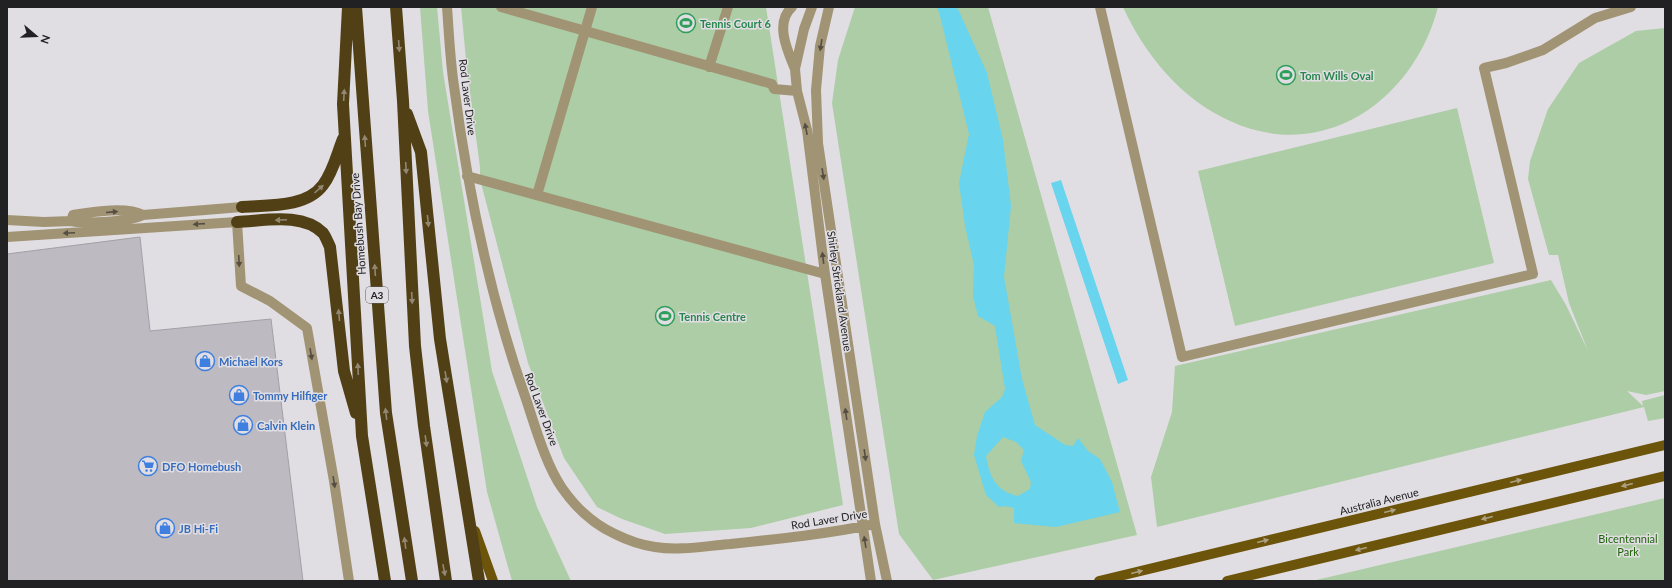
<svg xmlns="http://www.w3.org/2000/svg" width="1672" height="588" viewBox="0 0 1672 588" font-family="Lato,sans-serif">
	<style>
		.green { fill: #accda5 }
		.water { fill: #68d4ed; fill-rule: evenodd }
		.building { fill: #bdbbc1; stroke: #a2a0a5 }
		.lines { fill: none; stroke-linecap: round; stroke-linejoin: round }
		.minor { stroke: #a19474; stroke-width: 10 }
		.major { stroke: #6d540b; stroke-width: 10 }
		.highway { stroke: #514016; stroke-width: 12 }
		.oneway { fill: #544e43 }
		.oneway2 { fill: #928772 }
		.oneway3 { fill: #ada082 }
		.labels { text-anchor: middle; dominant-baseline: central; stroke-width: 3; stroke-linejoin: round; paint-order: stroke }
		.shield { fill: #e1dee3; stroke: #5b595c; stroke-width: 1 }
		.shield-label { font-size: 10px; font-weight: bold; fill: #212022 }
		.leisure-label { font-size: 11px; font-weight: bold; fill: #27864d; stroke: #e1dee3; text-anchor: start }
		.street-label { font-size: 11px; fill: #212022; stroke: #e1dee3 }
		.shop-label { font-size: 11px; font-weight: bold; fill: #366cbe; stroke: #e1dee3; text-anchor: start }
		.park-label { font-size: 11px; fill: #1e6309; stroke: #e1dee3 }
	</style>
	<rect width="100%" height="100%" fill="#e1dee3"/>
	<path class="green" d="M420 7H437L443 72 492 371 537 507 571 581H512L487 492 428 111Z
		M461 7H766L843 505 751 528 665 534 622 519 597 507 564 458 528 363 480 179V167L467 70Z
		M855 7H988L1137 535 933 580 899 534 832 103 838 60Z
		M1123 7H1438C1414 100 1324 164 1230 121 1181 99 1145 55 1123 7Z
		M1665 28V391L1646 395 1627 391 1643 406 1642 401 1665 395V418L1648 421 1644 407 1157 527 1151 477 1172 412 1175 366 1551 280 1566 305 1588 351 1569 303 1558 255H1549L1528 179 1530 161 1548 109 1579 63 1636 31Z
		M1457 108 1494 263 1235 326 1198 171Z
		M1665 498V581H1312Z"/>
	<path class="water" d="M936 7H957L987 73 1003 140 1011 206 1004 277 1022 379 1035 425 1065 445 1073 446 1078 438 1088 451 1100 459 1112 482 1120 512 1056 527 1014 523V508L1005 506 999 507 986 495 974 455 977 436 985 412 1002 397 1005 389 995 326 978 316 973 296 974 265 965 226 959 183 969 134 939 12ZM1003 437 1016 442 1024 450 1021 461 1031 482 1030 489 1018 496C996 491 990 478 986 456Z
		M1061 180 1128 380 1118 384 1051 183Z"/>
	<path class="building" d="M140 237 150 331 271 319 303 581H7V254Z"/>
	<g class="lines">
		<path class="minor" d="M447 7C449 33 450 60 454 86 468 193 490 298 526 399 535 426 546 465 562 488 576 508 593 524 615 534 627 540 641 545 655 547 679 551 705 546 730 544 778 539 827 534 875 524
			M501 7 772 84 774 89 797 91
			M792 7C774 23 788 52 795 69
			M812 7 804 29 795 69 797 91 807 130 825 274 871 581
			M829 7 820 46 816 90 818 143 875 524 887 581
			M1100 7 1182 357 1533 274 1484 68 1506 63 1543 50 1595 18 1631 7
			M709 67 728 7
			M467 176 825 274
			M537 195 592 7
			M7 220 44 222 71 221 73 215C92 212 126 206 143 215
			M71 221C87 224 129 222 143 215L242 207
			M7 237 237 222 241 286 270 301 307 328 334 481 349 581"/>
		<path class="major" d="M475 531 493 581
			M1099 581 1665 445
			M1227 581 1665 476"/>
		<path class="highway" d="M348 7 343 104 362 436 385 581
			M356 7 386 413 412 581
			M396 7 403 101 415 346 424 426 446 581
			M407 114 421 152 440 339 479 581
			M242 207C268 205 306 208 323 185 333 172 337 154 343 139
			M237 222C264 221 302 212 323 233 326 237 328 243 330 247L344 371 356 413"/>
	</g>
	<defs><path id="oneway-solid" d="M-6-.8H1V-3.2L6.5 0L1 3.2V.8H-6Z"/></defs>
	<g class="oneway">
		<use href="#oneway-solid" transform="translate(821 45) rotate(99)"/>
		<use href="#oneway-solid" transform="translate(806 129) rotate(-101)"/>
		<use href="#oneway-solid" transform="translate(823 174) rotate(81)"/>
		<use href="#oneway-solid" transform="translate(112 212) rotate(-5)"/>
		<use href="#oneway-solid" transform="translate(199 224) rotate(176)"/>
		<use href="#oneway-solid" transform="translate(69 233) rotate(177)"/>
		<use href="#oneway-solid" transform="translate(823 258) rotate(-97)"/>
		<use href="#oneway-solid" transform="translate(239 261) rotate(87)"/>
		<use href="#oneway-solid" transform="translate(311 354) rotate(80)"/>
		<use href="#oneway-solid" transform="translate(846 414) rotate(-98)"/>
		<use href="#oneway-solid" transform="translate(865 455) rotate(82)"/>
		<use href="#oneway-solid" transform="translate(334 482) rotate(81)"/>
		<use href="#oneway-solid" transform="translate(865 542) rotate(-99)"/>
	</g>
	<g class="oneway2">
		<use href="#oneway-solid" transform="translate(399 46) rotate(86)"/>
		<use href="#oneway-solid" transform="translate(344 95) rotate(-87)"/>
		<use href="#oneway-solid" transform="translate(365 141) rotate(-94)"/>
		<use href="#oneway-solid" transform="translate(406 168) rotate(87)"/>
		<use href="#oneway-solid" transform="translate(319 189) rotate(-42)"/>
		<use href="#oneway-solid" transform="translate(281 220) rotate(178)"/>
		<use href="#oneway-solid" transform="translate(428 221) rotate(84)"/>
		<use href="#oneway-solid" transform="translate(375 270) rotate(-94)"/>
		<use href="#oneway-solid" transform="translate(412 298) rotate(87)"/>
		<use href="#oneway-solid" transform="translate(339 315) rotate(-95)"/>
		<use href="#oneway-solid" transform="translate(358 369) rotate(-93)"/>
		<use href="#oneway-solid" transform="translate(446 377) rotate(81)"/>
		<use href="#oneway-solid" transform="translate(386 414) rotate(-97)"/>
		<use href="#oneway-solid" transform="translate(426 441) rotate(82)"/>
		<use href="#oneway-solid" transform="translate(405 543) rotate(-98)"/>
		<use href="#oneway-solid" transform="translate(444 570) rotate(79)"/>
	</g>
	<g class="oneway3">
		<use href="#oneway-solid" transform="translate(1516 481) rotate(-14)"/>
		<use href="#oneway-solid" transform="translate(1627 485) rotate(166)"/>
		<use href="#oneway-solid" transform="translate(1390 511) rotate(-14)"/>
		<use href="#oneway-solid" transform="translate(1487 518) rotate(166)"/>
		<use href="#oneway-solid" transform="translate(1263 541) rotate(-14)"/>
		<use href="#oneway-solid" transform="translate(1361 549) rotate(166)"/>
		<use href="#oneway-solid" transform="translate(1137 572) rotate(-14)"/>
	</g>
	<defs>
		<symbol id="stadium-ring" viewBox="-11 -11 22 22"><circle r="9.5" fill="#e1dee3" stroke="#2e9e5b" stroke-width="1.5"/><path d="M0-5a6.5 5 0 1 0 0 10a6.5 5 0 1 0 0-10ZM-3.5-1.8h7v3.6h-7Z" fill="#2e9e5b"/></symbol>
		<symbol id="shop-ring" viewBox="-11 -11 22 22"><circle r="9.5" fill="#e1dee3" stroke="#3f7fe0" stroke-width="1.5"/><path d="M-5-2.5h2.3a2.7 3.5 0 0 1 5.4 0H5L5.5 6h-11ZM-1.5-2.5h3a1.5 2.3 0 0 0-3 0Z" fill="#3f7fe0"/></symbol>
		<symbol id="supermarket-ring" viewBox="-11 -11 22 22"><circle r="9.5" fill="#e1dee3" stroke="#3f7fe0" stroke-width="1.5"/><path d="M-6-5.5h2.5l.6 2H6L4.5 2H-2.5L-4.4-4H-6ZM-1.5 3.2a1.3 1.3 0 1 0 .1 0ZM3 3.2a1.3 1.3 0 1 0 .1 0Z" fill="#3f7fe0"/></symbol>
	</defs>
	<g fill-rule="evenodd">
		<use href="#stadium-ring" x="675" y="12" width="22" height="22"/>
		<use href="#stadium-ring" x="1275" y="64" width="22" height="22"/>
		<use href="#stadium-ring" x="654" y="305" width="22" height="22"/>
		<use href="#shop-ring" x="194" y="350" width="22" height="22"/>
		<use href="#shop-ring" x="228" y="384" width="22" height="22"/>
		<use href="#shop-ring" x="232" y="414" width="22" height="22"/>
		<use href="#supermarket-ring" x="137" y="455" width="22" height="22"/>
		<use href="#shop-ring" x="154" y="517" width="22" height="22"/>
	</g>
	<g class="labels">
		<rect class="shield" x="366" y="287" width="22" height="16" rx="3"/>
		<g class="shield-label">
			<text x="377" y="295">A3</text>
		</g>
		<g class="leisure-label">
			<text x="700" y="23">Tennis Court 6</text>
			<text x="1300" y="75">Tom Wills Oval</text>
			<text x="679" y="316">Tennis Centre</text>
		</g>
		<g class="street-label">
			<text transform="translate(468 97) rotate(83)">Rod Laver Drive</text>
			<text transform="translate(358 224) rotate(-94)">Homebush Bay Drive</text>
			<text transform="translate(840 291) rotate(82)">Shirley Strickland Avenue</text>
			<text transform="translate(542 409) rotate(70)">Rod Laver Drive</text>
			<text transform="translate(1379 501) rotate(-14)">Australia Avenue</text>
			<text transform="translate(829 519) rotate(-9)">Rod Laver Drive</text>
		</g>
		<g class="shop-label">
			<text x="219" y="361">Michael Kors</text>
			<text x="253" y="395">Tommy Hilfiger</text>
			<text x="257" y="425">Calvin Klein</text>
			<text x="162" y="466">DFO Homebush</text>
			<text x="179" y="528">JB Hi-Fi</text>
		</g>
		<g class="park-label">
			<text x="1628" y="538">Bicentennial<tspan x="1628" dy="13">Park</tspan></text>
		</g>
	</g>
	<rect width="1672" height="588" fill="none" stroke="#212022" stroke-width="16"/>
	<g transform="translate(36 36) rotate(109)" stroke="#e1dee3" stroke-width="3" paint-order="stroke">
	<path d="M0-3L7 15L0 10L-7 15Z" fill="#212022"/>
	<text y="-6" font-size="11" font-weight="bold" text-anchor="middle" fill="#212022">N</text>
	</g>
</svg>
